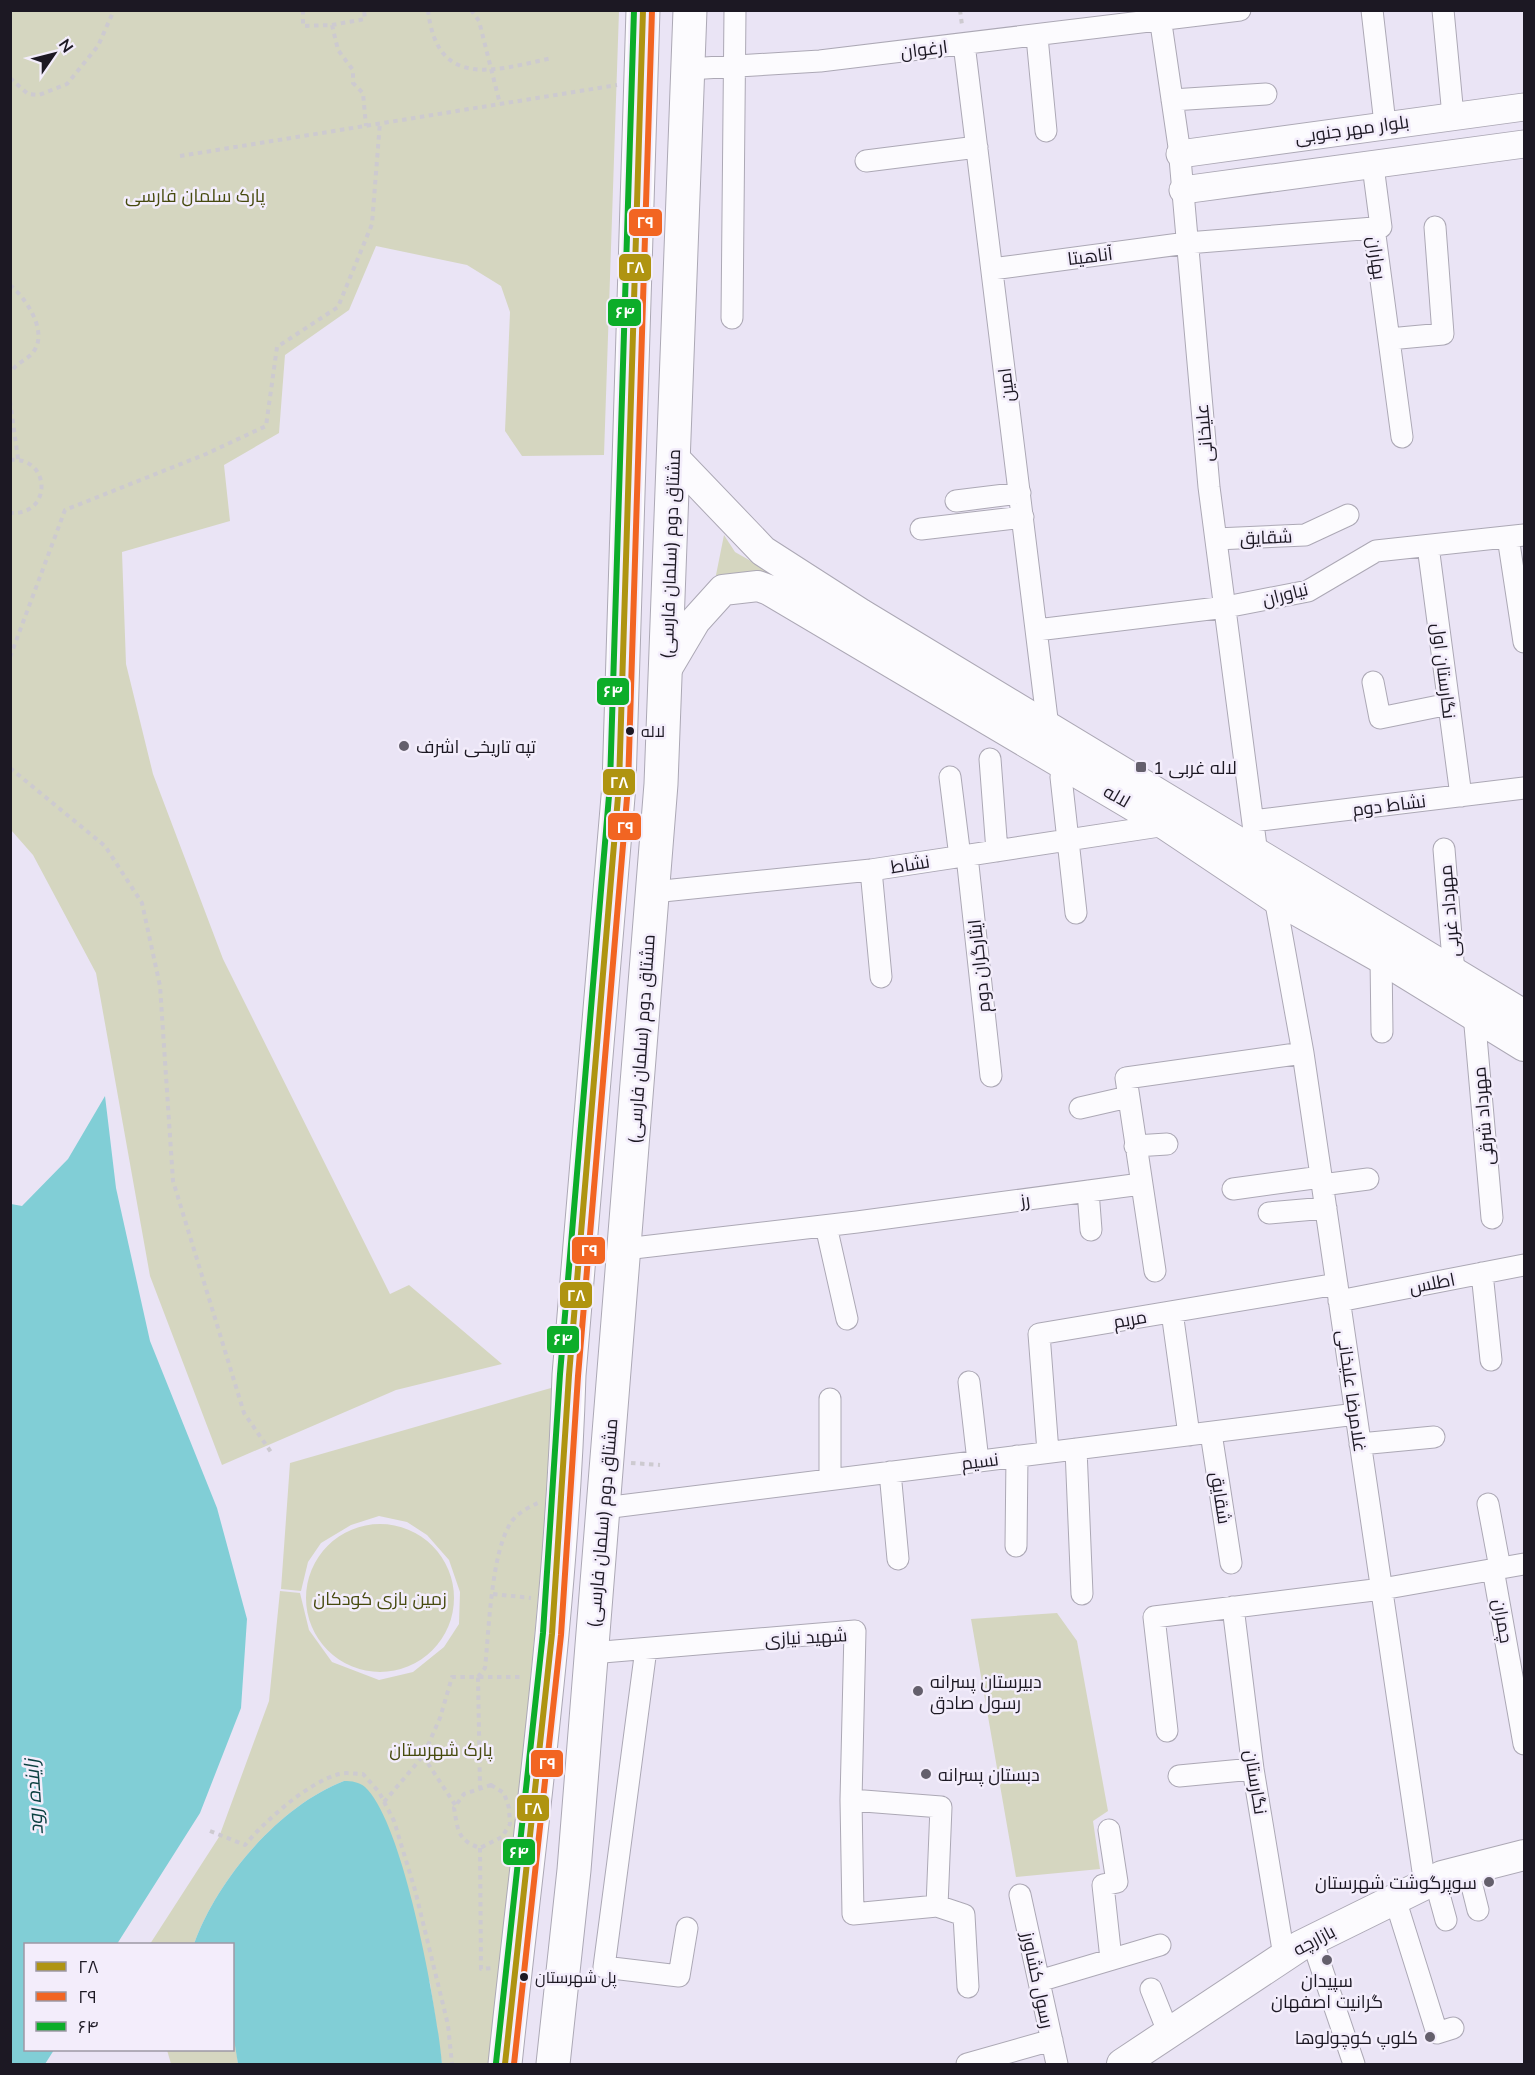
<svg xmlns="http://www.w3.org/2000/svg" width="1535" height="2075" viewBox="0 0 1535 2075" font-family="Mulish,Cairo,sans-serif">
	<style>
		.green { fill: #d5d6c0 }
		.water { fill: #81ced6 }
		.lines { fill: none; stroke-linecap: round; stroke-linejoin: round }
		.minor-casing { stroke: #aca8b5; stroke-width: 23 }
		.tertiary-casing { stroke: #aca8b5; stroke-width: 29 }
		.secondary-casing { stroke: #aca8b5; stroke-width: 32 }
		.primary-casing { stroke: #aca8b5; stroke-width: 35 }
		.path { stroke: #cdcad0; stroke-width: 4; stroke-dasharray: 4.5 4.5; stroke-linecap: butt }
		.minor { stroke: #fcfbfe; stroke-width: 21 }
		.tertiary { stroke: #fcfbfe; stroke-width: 27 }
		.secondary { stroke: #fcfbfe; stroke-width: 30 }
		.primary { stroke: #fcfbfe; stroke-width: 33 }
		.bus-1-casing { stroke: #f3edfb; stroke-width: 10 }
		.bus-2-casing { stroke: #f3edfb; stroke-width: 10 }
		.bus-3-casing { stroke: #f3edfb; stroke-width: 10 }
		.bus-1 { stroke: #af9411; stroke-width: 6 }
		.bus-2 { stroke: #f26522; stroke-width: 6 }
		.bus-3 { stroke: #0cad29; stroke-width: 6 }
		.bus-dot { fill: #1c1823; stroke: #f3edfb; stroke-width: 2 }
		.poi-dot { fill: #645f6c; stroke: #f3edfb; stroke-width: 2 }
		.labels { text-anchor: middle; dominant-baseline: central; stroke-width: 5; stroke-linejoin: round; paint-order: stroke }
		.bus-label { font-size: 16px; fill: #1c1823; stroke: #f3edfb; text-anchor: start }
		.street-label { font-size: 18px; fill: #1c1823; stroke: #f3edfb }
		.park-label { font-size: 18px; fill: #464a0e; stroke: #f3edfb }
		.poi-label { font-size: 18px; fill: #1c1823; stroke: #f3edfb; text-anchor: start }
		.water-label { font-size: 20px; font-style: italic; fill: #0b4041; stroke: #f3edfb }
		.line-badge { stroke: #f3edfb; stroke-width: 2 }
		.badge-label { font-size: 16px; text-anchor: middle; font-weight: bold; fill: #fff }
	</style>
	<rect width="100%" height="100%" fill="#eae4f5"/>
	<path class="green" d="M11 10 619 11 604 455 522 456 505 431 510 312 501 286 467 265 376 246 349 310 285 355 279 433 224 465 230 521 122 552 126 664 153 774 223 959 390 1294 409 1285 502 1364 396 1390 222 1465 150 1276 96 973 33 855 11 830Z
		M724 535 735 552 847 616 713 590Z
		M558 1386 494 2064H442L430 1983 344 1781C279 1806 217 1880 194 1944H150L219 1837 269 1701 280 1591 300 1593 309 1630 332 1662 379 1680 413 1672 444 1647 459 1624 460 1592 449 1560 427 1535 407 1522 379 1516 351 1525 321 1543 308 1562 301 1591 281 1589 290 1463Z
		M306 1598a74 74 0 1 1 148 0a74 74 0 1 1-148 0Z
		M1057 1613 1077 1641 1108 1811 1093 1821 1100 1869 1016 1877 971 1619Z
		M233 2027 238 2064H171L167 2050H232Z"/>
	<path class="water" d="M105 1096 116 1188 150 1341 217 1508 247 1619 241 1708 200 1813 117 1944H26V2050H54L45 2064H11V1204L22 1206 68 1159Z
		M344 1781C352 1781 359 1782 365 1787 404 1823 437 2008 442 2064H238L232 2027V1944H194C217 1880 279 1806 344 1781Z"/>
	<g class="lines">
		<defs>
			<path id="minor" d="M1159 10 1179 147 1209 487 1257 854
				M1372 10 1385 124
				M1443 10 1453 116
				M1037 37 1046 131
				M964 44 1048 727
				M688 69 820 61 1240 10
				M1172 100 1266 94
				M866 161 977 147
				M1373 166 1381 227 1374 228
				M992 269 1187 243 1374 228 1402 437
				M732 318 735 10
				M1389 339 1443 334 1435 227
				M956 501 1020 493
				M921 529 1023 517
				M1508 537 1524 642
				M1216 539 1305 535 1348 515
				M1428 546 1461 796
				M1037 630 1226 607 1308 591 1376 551 1524 535
				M1373 682 1380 718 1449 704
				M990 759 997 851
				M950 777 960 857
				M1061 777 1076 913
				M1253 821 1524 788
				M1444 849 1454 973
				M967 856 991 1076
				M871 870 881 977
				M653 892 871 870 1166 825
				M1275 898 1303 1053 1425 1885
				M1381 958 1382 1032
				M1474 1014 1492 1218
				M1080 1108 1128 1097
				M1135 1146 1167 1144
				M1322 1185 1368 1179
				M1233 1189 1321 1177
				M1088 1191 1091 1230
				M1269 1213 1326 1208
				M826 1226 847 1319
				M625 1249 857 1222 1141 1184
				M1155 1271 1126 1078 1303 1053
				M1482 1273 1491 1360
				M1339 1301 1524 1265
				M1172 1312 1189 1435
				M969 1382 978 1461
				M830 1399V1479
				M1211 1433 1231 1563
				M1360 1444 1434 1437
				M1076 1449 1082 1594
				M1048 1452 1039 1334 1337 1284
				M890 1472 898 1559
				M1488 1504 1500 1568
				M604 1508 1356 1414
				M1016 1546 1017 1456
				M1493 1569 1524 1744
				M1233 1607 1253 1769 1284 1956
				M646 1649 604 1967 679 1976 687 1928
				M591 1653 855 1631 851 1800 941 1807 937 1906 853 1914 851 1800
				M1167 1731 1154 1617 1382 1589 1524 1564
				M1179 1776 1253 1769
				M1109 1830 1117 1882 1103 1885 1111 1959
				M1468 1870 1478 1910
				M1435 1880 1446 1920
				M1020 1895 1057 2064
				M1395 1899 1437 2033 1453 2028
				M937 1906 964 1915 968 1987
				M1312 1940 1354 2064
				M1039 1981 1160 1945
				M1151 1989 1169 2034
				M967 2064 1052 2040"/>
			<path id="tertiary" d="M1180 154 1524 107
				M1183 190 1524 144"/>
			<path id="secondary" d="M674 458 763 551 861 614 1524 1015
				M666 670 695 621 723 590 758 586 769 590 1166 825 1275 898 1381 958 1524 1046
				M1122 2064 1300 1946 1442 1876 1524 1855"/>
			<path id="primary" d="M505 2064C529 1835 562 1606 569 1375L619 785 643 10
				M553 2064 574 1870 661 784 690 10"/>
		</defs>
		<use href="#minor" class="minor-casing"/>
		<use href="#tertiary" class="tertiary-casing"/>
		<use href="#secondary" class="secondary-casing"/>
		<use href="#primary" class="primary-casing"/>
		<path class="path" d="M303 10V26L332 25 365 19 364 10
			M428 10C437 91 496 70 552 58
			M471 10 479 21 500 104
			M960 10 962 25
			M332 25 338 50 353 70V83L363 93 366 126
			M10 78 28 94 39 95 67 84 98 46 114 10
			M180 156 617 85
			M10 285C26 298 48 331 34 351 28 360 15 363 10 374
			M10 401 18 459
			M10 460C51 456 53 516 10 513
			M10 657 65 510 206 454 266 426 277 347 338 307 372 224 380 122
			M10 768 105 846 142 903 160 986 173 1181 244 1413 273 1455
			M631 1463 660 1465
			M493 1594 531 1598
			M478 1677 485 1668C489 1631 491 1550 512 1521 518 1513 529 1507 538 1503
			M479 1677H522
			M423 1756 456 1806
			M491 1785 504 1793 509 1808 510 1824 502 1837 480 1848C457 1840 458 1830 454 1808L464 1794Z
			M384 1802 423 1756 440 1718 452 1677H478L480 1787
			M210 1831 245 1845C266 1820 307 1783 339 1774 346 1772 355 1774 363 1774L379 1792 394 1821 415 1890 448 2025 452 2064
			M480 1848 481 1969 492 1968"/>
		<use href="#minor" class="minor"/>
		<use href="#tertiary" class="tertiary"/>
		<use href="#secondary" class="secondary"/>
		<use href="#primary" class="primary"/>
		<defs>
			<path id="bus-1" d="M505 2064 552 1634 569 1375 619 785 643 10"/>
			<path id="bus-2" d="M514 2064 561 1635 578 1376 628 786 652 10"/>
			<path id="bus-3" d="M496 2063 543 1633 560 1374 610 784 634 10"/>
		</defs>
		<use href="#bus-1" class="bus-1-casing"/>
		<use href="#bus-2" class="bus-2-casing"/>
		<use href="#bus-3" class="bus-3-casing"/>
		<use href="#bus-1" class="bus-1"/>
		<use href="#bus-2" class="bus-2"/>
		<use href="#bus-3" class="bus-3"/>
	</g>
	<g class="bus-dot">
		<circle cx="630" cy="731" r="5"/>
		<circle cx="524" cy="1977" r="5"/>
	</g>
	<g class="poi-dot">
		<circle cx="404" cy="746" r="6"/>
		<rect x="1135" y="761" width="12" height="12" rx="3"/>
		<circle cx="918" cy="1691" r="6"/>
		<circle cx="926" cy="1774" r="6"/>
		<circle cx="1489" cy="1882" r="6"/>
		<circle cx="1327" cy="1960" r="6"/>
		<circle cx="1430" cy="2037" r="6"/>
	</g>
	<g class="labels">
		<g class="bus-label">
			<text x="641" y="731">لاله</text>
			<text x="535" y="1977">پل شهرستان</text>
		</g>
		<g class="street-label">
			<text transform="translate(924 49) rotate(-7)">ارغوان</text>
			<text transform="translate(1352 129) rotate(-8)">بلوار مهر جنوبی</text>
			<text transform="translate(1090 256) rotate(-7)">آناهیتا</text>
			<text transform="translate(1377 258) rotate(82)">بهاران</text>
			<text transform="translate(1006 385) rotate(-97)">امین</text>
			<text transform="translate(1204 433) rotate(-95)">علیخانی</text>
			<text transform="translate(1266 537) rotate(-2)">شقایق</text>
			<text transform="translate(670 554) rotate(-88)">مشتاق دوم (سلمان فارسی)</text>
			<text transform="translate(1285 594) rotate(-14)">نیاوران</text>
			<text transform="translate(1444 671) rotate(83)">نگارستان اول</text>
			<text transform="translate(1117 796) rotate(30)">لاله</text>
			<text transform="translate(1389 805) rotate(-7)">نشاط دوم</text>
			<text transform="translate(910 864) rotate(-9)">نشاط</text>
			<text transform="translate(1449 911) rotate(-95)">مهرداد غربی</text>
			<text transform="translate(979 966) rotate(-96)">ایثارگران دوم</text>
			<text transform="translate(641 1039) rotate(-86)">مشتاق دوم (سلمان فارسی)</text>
			<text transform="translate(1483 1116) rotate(-95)">مهرداد شرقی</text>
			<text transform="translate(1025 1200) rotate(-8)">رز</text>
			<text transform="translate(1432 1283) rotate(-11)">اطلس</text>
			<text transform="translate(1130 1319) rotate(-10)">مریم</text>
			<text transform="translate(1352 1391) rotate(82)">غلامرضا علیخانی</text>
			<text transform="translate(980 1461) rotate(-7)">نسیم</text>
			<text transform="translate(1221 1498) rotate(81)">شقایق</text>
			<text transform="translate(602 1523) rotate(-85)">مشتاق دوم (سلمان فارسی)</text>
			<text transform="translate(1503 1621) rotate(80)">چمران</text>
			<text transform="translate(806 1637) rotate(-3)">شهید نیازی</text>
			<text transform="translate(1256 1782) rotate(81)">نگارستان</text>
			<text transform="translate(1314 1940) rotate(-28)">بازارچه</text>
			<text transform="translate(1038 1980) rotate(78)">رسول کشاورز</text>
		</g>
		<g class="park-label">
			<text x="195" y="195">پارک سلمان فارسی</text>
			<text x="380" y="1598">زمین بازی کودکان</text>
			<text x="441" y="1749">پارک شهرستان</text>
		</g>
		<g class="poi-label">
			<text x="416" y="746">تپه تاریخی اشرف</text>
			<text x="1153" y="767">لاله غربی 1</text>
			<text x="930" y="1681">دبیرستان پسرانه<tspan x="930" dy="21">رسول صادق</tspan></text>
			<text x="938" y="1774">دبستان پسرانه</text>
			<text x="1477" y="1882" text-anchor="end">سوپرگوشت شهرستان</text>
			<text x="1327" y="1980" text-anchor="middle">سپیدان<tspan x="1327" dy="21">گرانیت اصفهان</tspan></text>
			<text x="1418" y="2037" text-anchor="end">کلوپ کوچولوها</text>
		</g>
		<g class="water-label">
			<text transform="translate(33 1797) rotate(-94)">زاینده رود</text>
		</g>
	</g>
	<g class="line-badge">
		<rect x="628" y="208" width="35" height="29" rx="6" fill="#f26522"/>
		<rect x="618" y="253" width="34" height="29" rx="6" fill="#af9411"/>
		<rect x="607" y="298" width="35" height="29" rx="6" fill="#0cad29"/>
		<rect x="596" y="677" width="34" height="29" rx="6" fill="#0cad29"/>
		<rect x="602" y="768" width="34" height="28" rx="6" fill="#af9411"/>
		<rect x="607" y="812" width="35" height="29" rx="6" fill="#f26522"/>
		<rect x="571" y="1236" width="35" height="29" rx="6" fill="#f26522"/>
		<rect x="559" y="1281" width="34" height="28" rx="6" fill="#af9411"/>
		<rect x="546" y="1325" width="34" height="29" rx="6" fill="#0cad29"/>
		<rect x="530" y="1749" width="34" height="29" rx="6" fill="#f26522"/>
		<rect x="516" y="1794" width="34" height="28" rx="6" fill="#af9411"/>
		<rect x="502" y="1838" width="34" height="28" rx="6" fill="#0cad29"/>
	</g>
	<g class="badge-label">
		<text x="645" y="228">۲۹</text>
		<text x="635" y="273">۲۸</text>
		<text x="625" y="318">۶۴</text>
		<text x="613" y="697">۶۴</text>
		<text x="619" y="788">۲۸</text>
		<text x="625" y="833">۲۹</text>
		<text x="589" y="1256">۲۹</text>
		<text x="576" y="1301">۲۸</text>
		<text x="563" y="1345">۶۴</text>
		<text x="547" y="1769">۲۹</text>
		<text x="533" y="1814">۲۸</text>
		<text x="519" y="1858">۶۴</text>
	</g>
	<rect width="1535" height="2075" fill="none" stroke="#1c1823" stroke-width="24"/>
	<rect x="24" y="1943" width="210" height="108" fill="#f3edfb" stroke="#9d98a5" stroke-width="1.5"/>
	<rect x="36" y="1962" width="30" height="9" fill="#af9411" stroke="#9d98a5" stroke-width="1.5"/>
	<text x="78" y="1973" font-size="18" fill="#1c1823">۲۸</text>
	<rect x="36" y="1992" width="30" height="9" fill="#f26522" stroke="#9d98a5" stroke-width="1.5"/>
	<text x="78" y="2003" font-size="18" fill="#1c1823">۲۹</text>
	<rect x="36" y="2022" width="30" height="9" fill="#0cad29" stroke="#9d98a5" stroke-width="1.5"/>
	<text x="78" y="2033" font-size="18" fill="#1c1823">۶۴</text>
	<g transform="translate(54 54) rotate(55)" stroke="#f3edfb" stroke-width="4.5" paint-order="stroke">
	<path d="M0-4.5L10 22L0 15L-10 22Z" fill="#1c1823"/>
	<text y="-9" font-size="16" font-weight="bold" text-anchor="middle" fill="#1c1823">N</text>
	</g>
</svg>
